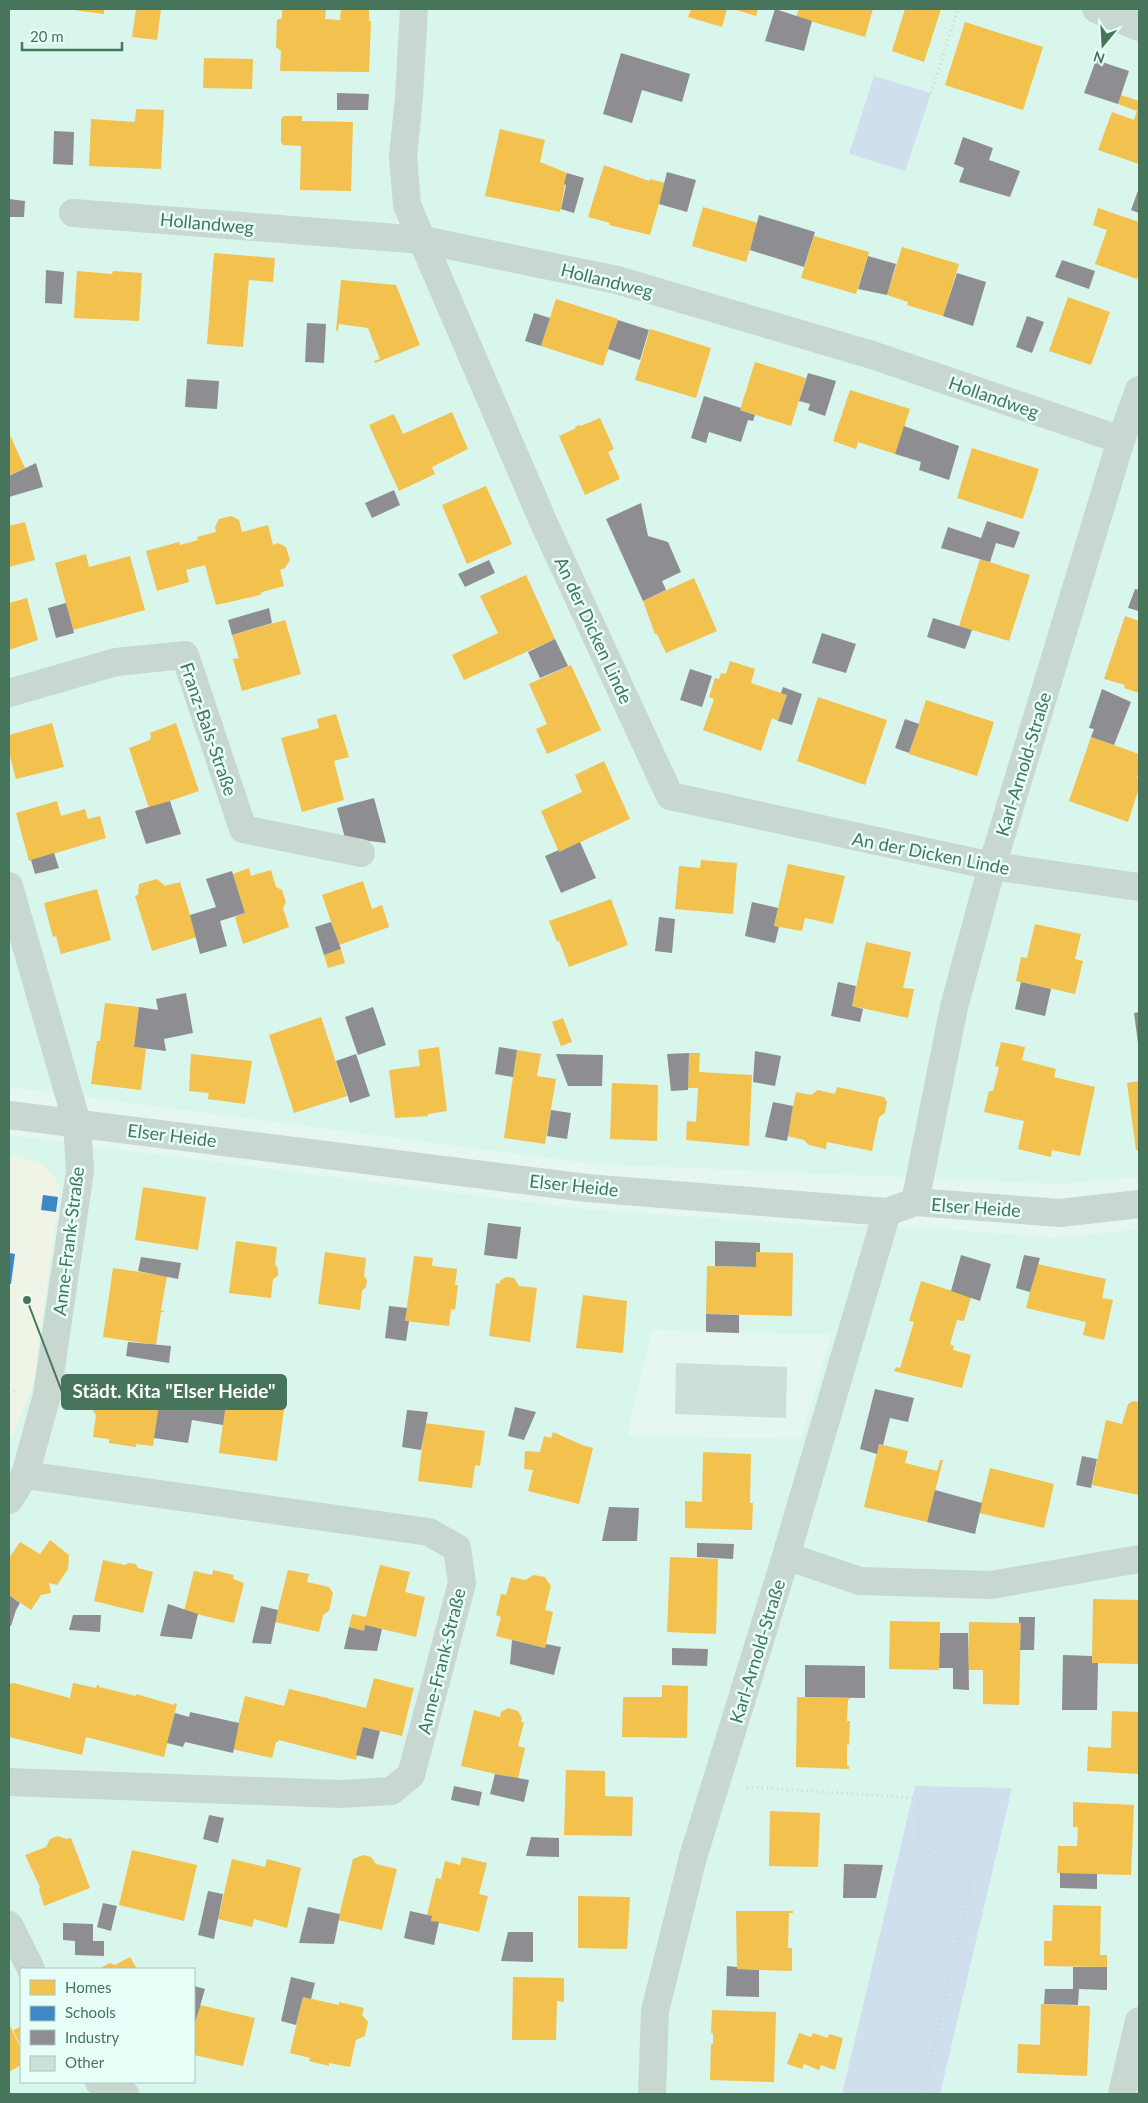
<svg xmlns="http://www.w3.org/2000/svg" width="1148" height="2103" viewBox="0 0 1148 2103" font-family="Lato,sans-serif">
	<style>
		.residential { fill: #d9f6ec; fill-rule: evenodd }
		.education { fill: #f0f4e6 }
		.green { fill: #d0dfee }
		.homes { fill: #f2c14e }
		.schools { fill: #3f88c5 }
		.industry { fill: #8d8d92 }
		.building { fill: #cbe1d7 }
		.lines { fill: none; stroke-linecap: round; stroke-linejoin: round }
		.path { stroke: #c8d7d0; stroke-width: 3; stroke-dasharray: 1 4; stroke-linecap: butt }
		.street { stroke: #c8d7d0; stroke-width: 28 }
		.labels { text-anchor: middle; dominant-baseline: central; stroke-width: 5; stroke-linejoin: round; paint-order: stroke }
		.street-label { font-size: 18px; fill: #46755c; stroke: #e7fff8 }
		.leader { fill: none; stroke: #46755c; stroke-width: 2 }
		.callout-dot { fill: #46755c; stroke: #e7fff8; stroke-width: 2 }
		.callout { fill: #46755c; stroke: #46755c; stroke-width: 2 }
		.callout-label { font-size: 19px; text-anchor: middle; font-weight: bold; fill: #fff }
	</style>
	<rect width="100%" height="100%" fill="#e6f7f2"/>
	<path class="residential" d="M9 9H1139V1177L1059 1184 593 1164 9 1087Z
		M9 1135 582 1209 813 1225 922 1227 1053 1238 1139 1229V2094H9ZM652 1330 831 1335 801 1439 627 1436ZM21 1969H194V2082H21Z"/>
	<path class="education" d="M9 1155 21 1157 44 1165 61 1186 33 1385 15 1430 9 1440Z"/>
	<path class="green" d="M874 76 931 93 905 171 849 154Z
		M915 1786 1012 1788 940 2094H842Z"/>
	<path class="homes" d="M65 9H104V14Z
		M136 9H161L157 40 132 37Z
		M282 9H326L325 19 340 20 341 9H369V21H371L369 72 280 71 281 51 276 47 277 20 282 18Z
		M691 9H727L722 27 688 17Z
		M733 9H758L756 16Z
		M799 9H873L865 37 796 17Z
		M905 9H941L924 62 892 51Z
		M965 22 1043 47 1023 110 945 85Z
		M204 58 253 59 252 89 203 88Z
		M1121 95 1139 101V164L1098 150 1112 112 1134 120 1137 111 1118 104Z
		M136 109 164 110 161 169 89 166 91 119 135 122Z
		M284 116H302V121L353 122 351 191 300 190 301 146 283 145 281 142V119Z
		M500 129 545 140 540 162 567 173 560 212 485 196Z
		M604 165 649 181 650 179 665 183 650 235 609 225 610 223 588 217Z
		M703 207 758 223 746 262 692 246Z
		M1098 208 1139 222V273L1137 279 1095 264 1107 230 1093 225Z
		M814 236 869 252 856 294 801 278Z
		M902 247 959 264 943 316 907 305 908 302 887 295Z
		M214 253 275 258 273 282 249 280 243 347 207 344Z
		M77 271 112 274 113 271 142 273 139 321 74 318Z
		M341 280 396 285 420 345 375 363 374 361 380 359 368 328 339 324 338 331 336 330Z
		M1068 297 1110 312 1091 365 1049 351Z
		M556 299 618 319 603 366 541 346Z
		M650 329 711 348 696 398 635 380Z
		M755 362 806 378 791 426 740 410Z
		M850 390 910 409 895 454 858 442 856 449 833 441Z
		M452 412 468 449 432 467 435 474 399 491 369 425 394 414 403 434Z
		M600 418 614 449 608 452 620 479 585 495 559 436 576 428 575 427 580 425 581 426Z
		M9 433 25 468 9 476Z
		M972 448 1039 469 1023 519 957 498Z
		M486 486 512 544 467 564 442 505Z
		M231 516 239 520 242 532 268 525 273 545 278 543 286 547 290 560 285 568 280 570 284 586 262 592 260 595 216 605 205 565 186 570 189 582 157 591 146 551 179 542 180 545 198 540 197 537 216 532 215 527 219 519Z
		M25 522 35 560 9 567V526Z
		M86 554 89 567 130 556 145 610 73 630 55 563Z
		M980 559 1030 575 1009 641 959 626Z
		M526 575 555 639 464 680 452 655 498 633 480 596Z
		M694 578 717 631 666 653 657 634H655L643 601Z
		M27 598 38 640 9 650V603Z
		M1125 616 1139 621V693L1124 688 1125 685 1104 679Z
		M285 620 301 674 242 691 233 659 239 658 232 635Z
		M730 661 755 669 751 683 787 695 778 721 772 718 761 751 703 730 714 699 709 697 715 678 719 679 721 673 726 674Z
		M571 665 601 730 547 754 536 729 547 724 529 684Z
		M818 697 887 720 865 785 797 761Z
		M926 700 994 722 977 776 909 754Z
		M336 714 349 757 334 761 344 800 302 812 281 738 319 728 317 719Z
		M52 723 64 767 16 779 9 753V735Z
		M176 723 199 791 149 808 129 748 150 740 151 737 150 733Z
		M1091 737 1139 754V772L1137 778 1139 779V788L1128 822 1069 801Z
		M604 761 630 819 559 852 541 811 582 792 575 775Z
		M57 801 61 816 85 809 88 819 100 816 106 838 29 861 16 813Z
		M701 860 737 863 733 914 675 909 679 866 700 868Z
		M788 864 845 876 833 924 805 918 802 931 774 926Z
		M249 868 251 876 271 870 276 887 282 890 286 902 283 908 289 927 243 944 235 917 245 913 233 874Z
		M157 879 165 886 180 882 197 937 152 951 135 896 138 895 139 884Z
		M363 881 372 909 382 905 389 927 339 945 322 895Z
		M97 889 111 940 61 954 56 936 53 937 44 903Z
		M611 899 628 945 569 967 559 941 557 942 549 921Z
		M1035 924 1081 934 1075 959 1083 961 1075 994 1016 981 1021 957 1027 958Z
		M866 942 911 952 903 988 914 989 908 1018 852 1006Z
		M341 949 345 963 328 968 324 955Z
		M105 1003 139 1007 134 1047 146 1049 141 1090 91 1084 97 1041H100Z
		M321 1017 347 1096 294 1113 269 1035Z
		M563 1018 572 1042 561 1046 552 1022Z
		M1001 1042 1025 1047 1022 1060 1056 1069 1054 1077 1095 1087 1080 1156 1052 1150 1051 1157 1018 1149 1024 1121 984 1112 989 1091H993L999 1067 995 1066Z
		M439 1047 447 1111 428 1114V1116L395 1118 389 1070 420 1066 418 1050Z
		M517 1050 541 1054 537 1076 556 1079 545 1144 504 1138Z
		M689 1053H700L699 1072 752 1075 749 1146 686 1140 687 1121 696 1122 698 1088H688Z
		M191 1054 252 1061 245 1104 208 1099 209 1093 189 1091Z
		M1139 1081V1150H1136L1127 1083Z
		M612 1083 658 1085 657 1141 610 1139Z
		M837 1087 884 1097 887 1102 885 1113 879 1117 872 1151 827 1142 826 1149 809 1145 804 1140 787 1136 796 1092 811 1095 818 1090 835 1094Z
		M143 1187 206 1197 198 1250 135 1240Z
		M236 1241 277 1247 275 1264 278 1269V1276L273 1279 271 1298 229 1293Z
		M325 1252 366 1258 364 1276 367 1280 366 1287 362 1291 360 1310 318 1304Z
		M756 1252 793 1253 792 1316 706 1314 707 1266 756 1267Z
		M414 1256 433 1258 432 1266 457 1269 455 1285H458L455 1310 451 1309 449 1326 405 1321Z
		M1037 1264 1106 1279 1102 1298 1113 1300 1104 1340 1083 1335 1086 1322 1026 1308Z
		M113 1268 167 1276 161 1310 165 1312H161L156 1345 103 1337Z
		M506 1277 514 1278 519 1286 537 1288 530 1342 489 1336 496 1283 499 1284 500 1281Z
		M921 1281 971 1297 964 1321 957 1320 950 1344 954 1346 953 1350 971 1355 962 1388 894 1371 896 1367 900 1368 914 1322 909 1321Z
		M583 1295 627 1301 623 1353 576 1348Z
		M120 1386 161 1393 153 1446 136 1444V1447L109 1443V1439L93 1437 96 1415 93 1411 95 1397 100 1392 118 1395Z
		M226 1401 246 1404V1401L264 1403V1407L284 1409 277 1461 219 1453Z
		M1133 1401 1139 1402V1495L1092 1485 1106 1420 1122 1424 1128 1404Z
		M425 1423 485 1431 480 1466 475 1465 472 1488 418 1481Z
		M553 1432 582 1445 593 1448 579 1504 528 1491 533 1470 524 1469 525 1451 540 1452 544 1436 551 1438Z
		M879 1444 908 1451 905 1463 937 1471 940 1460H943L927 1522 864 1507Z
		M703 1452 751 1454 750 1503H753L752 1530 685 1528V1501L702 1502Z
		M990 1468 1054 1484 1044 1528 979 1513Z
		M50 1540 69 1555 68 1569 57 1585 49 1583 51 1593 41 1595 31 1610 9 1595V1558L20 1542 40 1554Z
		M670 1557 718 1559 716 1634 667 1632Z
		M103 1560 125 1565 128 1563 136 1564 138 1568 153 1572 143 1613 94 1601Z
		M380 1565 410 1572 405 1592 425 1597 416 1637 365 1625 364 1631 349 1627 352 1614 366 1617Z
		M213 1570 234 1575 233 1579 244 1583 234 1623 184 1611 194 1571 212 1575Z
		M288 1570 309 1574 307 1582 329 1587 333 1593 329 1611 323 1615 319 1632 275 1622Z
		M534 1575 545 1577 551 1586 545 1610 553 1612 545 1648 496 1636 501 1617 496 1615 501 1594 506 1595 511 1577 525 1580Z
		M1093 1599 1139 1600V1664L1092 1663Z
		M890 1621 940 1622 939 1670 889 1669Z
		M969 1622 1021 1623 1019 1705 983 1704V1670H968Z
		M374 1678 412 1688 414 1687 402 1736 363 1727 356 1760 279 1740 278 1742H276L272 1758 232 1749 245 1696 284 1706 289 1689 327 1698V1697L329 1699 366 1708Z
		M14 1683 70 1698 73 1683 96 1688 97 1685H99V1687L136 1696V1694L174 1705V1703L177 1704 164 1757 86 1737 82 1755 9 1737V1684Z
		M662 1685 688 1686 687 1738 622 1737 623 1697H662Z
		M797 1697 851 1698 848 1700 847 1721H850L849 1745 847 1744V1766H849V1769L796 1767Z
		M508 1708 518 1711 522 1718 521 1722H524L518 1746 525 1748 518 1779 461 1766 474 1710 500 1717 501 1712Z
		M1112 1711 1139 1712V1774L1087 1771 1088 1746 1090 1747 1111 1748Z
		M566 1770 605 1771V1796L633 1797 632 1836 564 1835Z
		M1073 1802 1134 1805 1131 1875 1057 1873 1058 1846H1077L1078 1827H1073Z
		M770 1811 820 1813 818 1867 769 1866Z
		M58 1836 66 1839 71 1838 90 1888 44 1906 39 1890 40 1887 25 1855 46 1847 50 1839Z
		M132 1850 197 1865 184 1921 119 1905Z
		M363 1855 371 1857 376 1864 397 1869 382 1930 338 1920 353 1859Z
		M462 1857 487 1863 479 1894 488 1896 479 1932 431 1921 432 1916 427 1915 436 1878 441 1879 445 1861 460 1865Z
		M232 1859 265 1867 267 1859 301 1868 287 1928 254 1919 252 1927 218 1919Z
		M578 1896 630 1897 627 1949 578 1948Z
		M1053 1905 1101 1906 1100 1955H1107V1967L1044 1966V1941H1052Z
		M736 1911H793V1913H789L788 1948H792V1971L737 1969Z
		M130 1957 137 1969H102V1967L110 1963 115 1965Z
		M513 1977 564 1978V2002L557 2001 556 2040H512Z
		M303 1997 339 2005V2002L364 2008 362 2015 368 2022 365 2036 356 2040 350 2067 329 2063V2066L309 2061 310 2058 290 2053Z
		M1041 2004 1090 2006 1087 2076 1017 2073 1018 2044 1040 2045Z
		M200 2005 255 2018 243 2066 194 2055V2030Z
		M712 2010 776 2012 774 2082 710 2080 711 2044H713V2033H711Z
		M9 2024 21 2048V2065L9 2072Z
		M21 2027V2046L13 2030Z
		M799 2033 811 2037 813 2033 828 2038 829 2034 843 2038 835 2070 821 2065 819 2070 804 2064 802 2069 787 2064Z"/>
	<path class="schools" d="M43 1195 58 1197 56 1212 41 1210Z
		M9 1253 15 1254 11 1284H9Z"/>
	<path class="industry" d="M775 9 812 21 804 51 765 41Z
		M621 53 690 74 682 102 642 90 632 123 603 114Z
		M1096 60 1129 71 1118 104 1084 93Z
		M337 93 369 94 368 110H337Z
		M54 131 74 132 73 165 53 164Z
		M963 137 993 148 989 160 1020 171 1010 197 959 182 964 168 954 164Z
		M667 172 696 180 687 212 659 204Z
		M567 173 584 178 574 213 561 209 566 185 564 184Z
		M1139 188V213L1131 210Z
		M9 199 25 201 24 217H9Z
		M759 215 815 232 804 267 750 250Z
		M868 256 896 264 887 295 858 289Z
		M1062 260 1095 271 1089 289 1055 277Z
		M46 270 64 272 62 304 45 303Z
		M957 273 986 282 973 326 943 316Z
		M534 313 550 318 541 346 525 341Z
		M1027 316 1044 322 1032 353 1016 347Z
		M618 320 649 330 640 360 608 349Z
		M307 323 326 324 324 363 305 362Z
		M808 373 836 381 825 416 808 410 810 404 799 401Z
		M187 379 219 381 217 409 185 407Z
		M704 396 741 408 740 410 755 415 753 421 748 420 741 442 709 432 706 443 691 438Z
		M904 426 959 446 949 480 919 470 921 462 895 454Z
		M36 463 43 487 9 497V476Z
		M394 490 400 505 372 518 365 503Z
		M641 503 648 536 668 542 681 572 662 581 666 590 643 601 606 519Z
		M987 521 1020 532 1014 548 996 543 990 562 941 548 948 527 981 538Z
		M489 560 495 573 465 587 458 574Z
		M1135 589 1139 590V611L1128 608Z
		M66 603 74 633 56 638 48 608Z
		M269 608 272 623 232 635 228 620Z
		M933 618 972 630 965 649 927 637Z
		M822 633 856 644 846 673 812 663Z
		M555 639 568 666 540 678 528 652Z
		M690 669 712 676 702 707 680 700Z
		M783 687 802 694 792 725 778 721 787 695 781 693Z
		M1102 689 1131 702 1114 745 1091 737 1094 729 1089 728Z
		M905 719 919 724 909 753 895 748Z
		M374 798 386 843 345 838 337 808Z
		M170 801 181 834 146 844 135 811Z
		M580 842 596 878 561 893 545 856 559 850V852Z
		M54 853 59 868 35 874 31 860Z
		M232 871 245 913 220 921 227 946 200 954 190 915 216 907 206 879Z
		M752 902 778 908 774 926 779 927 775 943 745 936Z
		M659 917 675 919 672 953 655 951Z
		M331 922 341 949 324 955 315 927Z
		M838 982 856 986 852 1006 863 1009 860 1022 831 1016Z
		M1021 982 1051 989 1045 1016 1015 1009Z
		M186 993 193 1033 164 1039 166 1051 134 1047 139 1007 158 1010 156 999Z
		M373 1007 386 1045 358 1055 345 1017Z
		M1139 1012V1043H1138L1134 1013Z
		M499 1047 517 1050 513 1077 495 1074Z
		M755 1051 781 1056 775 1086 753 1082Z
		M689 1053 688 1090 671 1091 667 1054Z
		M356 1054 370 1096 350 1103 336 1061Z
		M556 1054 603 1055 602 1086H568Z
		M773 1102 793 1106 787 1141 765 1137Z
		M551 1110 571 1113 567 1139 547 1136Z
		M488 1223 521 1227 517 1259 484 1255Z
		M715 1241 760 1243V1252H756V1267L715 1266Z
		M961 1255 991 1264 980 1301 951 1291Z
		M1024 1255 1040 1258 1030 1292 1016 1288Z
		M141 1257 181 1263 178 1279 138 1271Z
		M389 1306 407 1308 405 1321H409L406 1341 385 1338Z
		M706 1314 739 1315V1333L706 1332Z
		M128 1342 171 1346 169 1363 126 1356Z
		M198 1381 229 1384 223 1425 192 1420 188 1443 154 1438 160 1398 194 1404Z
		M875 1389 914 1398 908 1422 890 1418 883 1445 879 1444 877 1454 860 1449Z
		M515 1407 536 1412 524 1440 508 1436Z
		M407 1410 428 1412 421 1450 402 1447Z
		M1082 1456 1097 1459 1091 1488 1076 1485Z
		M935 1490 982 1503 975 1534 927 1522Z
		M609 1507 639 1508 637 1541H602Z
		M697 1543 734 1544 733 1559 697 1557Z
		M9 1595 20 1603 16 1610 11 1626H9Z
		M168 1604 198 1614 192 1639 160 1636Z
		M261 1606 278 1610 271 1644 252 1643Z
		M73 1615H101L100 1632 69 1630Z
		M1019 1617H1035L1034 1650H1020L1021 1623H1019Z
		M365 1625 382 1629 377 1651 344 1649 349 1627 364 1631Z
		M940 1633H968L969 1690 953 1689V1668H939Z
		M512 1640 545 1648 546 1644 561 1647 554 1675 510 1664Z
		M672 1648 708 1649 707 1666 672 1665Z
		M1063 1655 1092 1656V1663H1098L1097 1710H1062Z
		M805 1665 865 1666V1698L805 1697Z
		M190 1712 239 1723 233 1753 185 1742 183 1747 167 1743 175 1713 189 1717Z
		M363 1727 380 1731 373 1759 356 1755Z
		M495 1774 529 1780 524 1802 490 1794Z
		M454 1786 482 1792 479 1806 451 1800Z
		M209 1815 224 1818 218 1843 203 1839Z
		M531 1837 559 1838V1857L526 1856Z
		M844 1864 883 1865 876 1898H843Z
		M1060 1873 1097 1874V1889L1060 1888Z
		M208 1891 223 1894 214 1939 198 1935Z
		M103 1903 117 1906 111 1931 97 1927Z
		M308 1907 340 1914 334 1944 299 1943Z
		M410 1911 432 1916 431 1921 439 1922 434 1945 404 1938Z
		M63 1923 93 1924V1941H104V1956L75 1955V1941L63 1940Z
		M508 1932H533V1962L501 1961Z
		M727 1966 737 1967V1969L759 1970V1997L726 1996Z
		M1073 1967H1107V1990L1079 1989 1078 2005 1044 2004 1045 1989H1073Z
		M291 1977 315 1983 311 1999 303 1997 296 2025 281 2021Z
		M194 1986 205 1989 194 2027Z"/>
	<path class="building" d="M676 1363 787 1367 786 1418 675 1414Z"/>
	<g class="lines">
		<path class="path" d="M931 93 958 9
			M9 1390 17 1391
			M747 1787 918 1798 919 1845 971 1881 924 2093 943 2094"/>
		<path class="street" d="M414 9 409 97 403 157 407 205 543 521 670 796 992 866 1139 887
			M1096 9 1139 27
			M73 213 423 240 617 280 872 355 1121 440
			M9 693 116 662 185 655 243 829 361 853
			M9 886 77 1123 80 1171 47 1395 25 1475 9 1500
			M9 1115 587 1188 887 1212 915 1202 1060 1213 1139 1204
			M915 1202 954 1007 992 866 1121 440 1139 390
			M786 1556 860 1581 991 1585 1139 1559
			M9 1782 341 1794 391 1791 411 1775 462 1583 457 1548 429 1532 25 1475
			M9 1925 31 1969
			M99 2082 105 2087 125 2094
			M652 2094 655 2011 693 1857 786 1556 887 1212
			M1122 2094 1139 2021"/>
	</g>
	<g class="labels">
		<g class="street-label">
			<text transform="translate(207 223) rotate(5)">Hollandweg</text>
			<text transform="translate(607 280) rotate(14)">Hollandweg</text>
			<text transform="translate(994 397) rotate(19)">Hollandweg</text>
			<text transform="translate(594 630) rotate(65)">An der Dicken Linde</text>
			<text transform="translate(209 729) rotate(71)">Franz-Bals-Straße</text>
			<text transform="translate(1023 764) rotate(-73)">Karl-Arnold-Straße</text>
			<text transform="translate(931 853) rotate(11)">An der Dicken Linde</text>
			<text transform="translate(172 1135) rotate(7)">Elser Heide</text>
			<text transform="translate(574 1185) rotate(6)">Elser Heide</text>
			<text transform="translate(976 1207) rotate(4)">Elser Heide</text>
			<text transform="translate(68 1241) rotate(-83)">Anne-Frank-Straße</text>
			<text transform="translate(757 1651) rotate(-73)">Karl-Arnold-Straße</text>
			<text transform="translate(441 1661) rotate(-76)">Anne-Frank-Straße</text>
		</g>
	</g>
	<path class="leader" d="M27 1300L62 1392"/>
	<circle class="callout-dot" cx="27" cy="1300" r="5"/>
	<rect class="callout" x="62" y="1375" width="224" height="34" rx="5"/>
	<g class="callout-label">
		<text x="174" y="1398">Städt. Kita "Elser Heide"</text>
	</g>
	<rect width="1148" height="2103" fill="none" stroke="#46755c" stroke-width="20"/>
	<rect x="20" y="1968" width="175" height="115" fill="#e7fff8" stroke="#a7c8ba"/>
	<rect x="30" y="1980" width="25" height="15" fill="#f2c14e" stroke="#a7c8ba"/>
	<text x="65" y="1993" font-size="15" fill="#46755c">Homes</text>
	<rect x="30" y="2006" width="25" height="15" fill="#3f88c5" stroke="#a7c8ba"/>
	<text x="65" y="2018" font-size="15" fill="#46755c">Schools</text>
	<rect x="30" y="2030" width="25" height="15" fill="#8d8d92" stroke="#a7c8ba"/>
	<text x="65" y="2043" font-size="15" fill="#46755c">Industry</text>
	<rect x="30" y="2056" width="25" height="15" fill="#cbe1d7" stroke="#a7c8ba"/>
	<text x="65" y="2068" font-size="15" fill="#46755c">Other</text>
	<g transform="translate(1103 45) rotate(198)" stroke="#e7fff8" stroke-width="4" paint-order="stroke">
	<path d="M0-4L9 19L0 12L-9 19Z" fill="#46755c"/>
	<text y="-8" font-size="14" font-weight="bold" text-anchor="middle" fill="#46755c">N</text>
	</g>
	<path d="M22 42v8h100v-8" fill="none" stroke="#46755c" stroke-width="2.5"/>
	<text x="30" y="42" font-size="15" fill="#46755c" stroke="#e7fff8" stroke-width="4" paint-order="stroke">20 m</text>
</svg>
